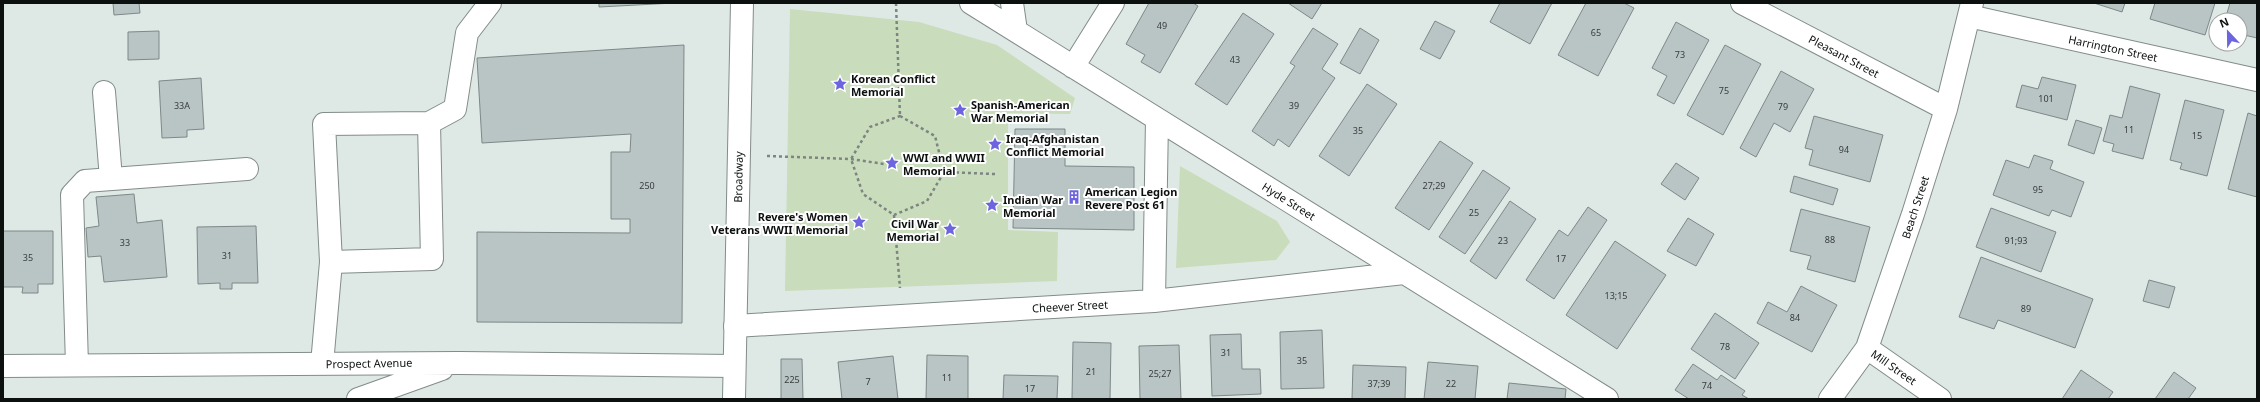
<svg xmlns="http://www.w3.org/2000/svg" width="2260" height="402" viewBox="0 0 2260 402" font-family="'Noto Sans',sans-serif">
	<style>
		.green { fill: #c9dcbb }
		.building { fill: #b9c4c4; stroke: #7d8888 }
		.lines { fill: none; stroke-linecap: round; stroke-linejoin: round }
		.minor-casing { stroke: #828c88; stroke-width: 24 }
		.major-casing { stroke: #828c88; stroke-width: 24 }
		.path { stroke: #7d8582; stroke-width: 2.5; stroke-dasharray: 3 3; stroke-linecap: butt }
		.minor { stroke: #fff; stroke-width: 22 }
		.major { stroke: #fff; stroke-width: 22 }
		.labels { text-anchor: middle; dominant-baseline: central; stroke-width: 4; stroke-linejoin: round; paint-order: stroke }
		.number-label { font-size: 9px; fill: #373d3c }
		.street-label { font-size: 11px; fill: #0c100f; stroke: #fff }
		.poi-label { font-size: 11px; font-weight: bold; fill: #0c100f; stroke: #fff; text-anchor: start }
	</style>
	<rect width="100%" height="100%" fill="#dee9e5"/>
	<path class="green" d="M790 9 919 22 997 45 1075 98 1070 114 1008 113V230L1058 232 1057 281 785 291Z
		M1180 166 1277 221 1290 242 1276 260 1176 268Z"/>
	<path class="building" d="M113 3H139L140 13 114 15Z
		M599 3H674L599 7Z
		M1149 3H1193L1198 6 1160 73 1141 62 1145 55 1126 44Z
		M1288 3H1322L1312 19Z
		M1500 3H1552L1530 44 1490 22Z
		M1586 3H1624L1634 8 1598 76 1558 55Z
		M2094 3H2125L2122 12Z
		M2155 3H2215L2205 35 2150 19Z
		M2230 3H2257V38L2240 34V20H2225Z
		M1243 13 1274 34 1227 105 1195 84Z
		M1435 21 1455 31 1440 59 1420 49Z
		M1676 22 1709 40 1674 104 1657 95 1667 76 1652 68Z
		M1313 28 1338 44 1322 69 1335 78 1289 147 1278 139 1274 146 1252 131 1295 66 1290 63Z
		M1360 28 1379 40 1360 74 1340 63Z
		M159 31V59L128 60V32Z
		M684 45 682 323 477 322V232L630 233V219H611V152H630L631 134 482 143 477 58Z
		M1725 45 1761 64 1723 135 1687 115Z
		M1781 71 1814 89 1790 132 1774 123 1756 157 1740 148Z
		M2042 77 2076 85 2067 120 2016 107 2022 85 2038 89Z
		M201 78 204 129 187 130V137L162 138 159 81Z
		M1367 84 1397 104 1349 176 1319 156Z
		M2130 86 2160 94 2143 159 2112 151 2114 144 2103 141 2110 115 2122 118Z
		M2185 100 2224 110 2207 176 2180 169 2182 163 2170 160Z
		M2248 113 2257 116V197L2228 189Z
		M1814 116 1883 135 1870 182 1809 165 1813 150 1805 148Z
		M2076 120 2102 128 2094 154 2068 145Z
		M1015 129H1065V166L1134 167V230L1013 228Z
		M1440 141 1473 163 1429 230 1395 208Z
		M2034 155 2053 161 2050 169 2084 182 2071 217 2052 210 2049 216 1993 195 2006 160 2029 168Z
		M1676 163 1699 178 1685 200 1661 184Z
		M1483 170 1510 188 1465 254 1439 237Z
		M1794 176 1838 189 1833 205 1790 192Z
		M134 194 137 223 162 220 167 277 104 282 101 256 88 257 86 228 99 226 96 197Z
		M1510 201 1536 219 1496 279 1470 261Z
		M1588 207 1607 220 1554 299 1526 280 1559 230 1568 236Z
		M1991 208 2056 232 2041 272 1976 247Z
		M1801 209 1870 227 1855 282 1807 269 1811 256 1790 251Z
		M1688 218 1714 234 1696 266 1667 251Z
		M256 226 258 283H232V289H220V283L198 284 197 227Z
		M3 231H53V284H38V293H22L23 287H3Z
		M1615 241 1666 275 1617 349 1566 315Z
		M1981 257 2093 299 2075 348 1998 320 1994 329 1959 317Z
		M2149 280 2175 287 2169 308 2143 301Z
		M1801 286 1837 305 1812 352 1757 323 1768 302 1787 312Z
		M1715 313 1759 343 1735 379 1691 349Z
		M1322 330 1324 388 1281 389 1280 332Z
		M1241 334 1242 369H1260L1261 394 1212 396 1210 335Z
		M1073 342 1111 343 1110 399H1072Z
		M1179 345 1181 399H1140L1139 346Z
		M927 355 968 356V399H926Z
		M893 356 898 399H842L838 362Z
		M781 359H802L803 399H781Z
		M1428 362 1478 366 1475 399H1424Z
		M1693 364 1717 380 1721 375 1745 391 1742 395 1749 399H1689L1675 390Z
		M1353 365 1406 367 1405 399H1352Z
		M2081 370 2113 392 2108 399H2062Z
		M2174 372 2196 388 2188 399H2155Z
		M1004 375 1058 376 1057 399H1003Z
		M1509 383 1566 389 1565 399H1507Z"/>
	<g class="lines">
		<defs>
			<path id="minor" d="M971 3 1607 399
				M1012 3 1016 31
				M1742 3 1946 109
				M1969 16 2257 80
				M1073 67 1113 3
				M104 92 111 179
				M331 262 432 259 429 123
				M1154 301 1157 119
				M735 326 1154 301 1404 273
				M1867 348 1940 399
				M322 364 331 262 324 124 429 123 455 109 467 33 490 3
				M77 365 72 195 85 181 247 169
				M3 366 459 363 734 366
				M358 399 442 369
				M1830 399 1867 348 1913 214 1946 109 1972 3"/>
			<path id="major" d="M734 399 742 3"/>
		</defs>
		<use href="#minor" class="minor-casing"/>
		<use href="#major" class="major-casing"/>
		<path class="path" d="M896 3 900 116
			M900 116 935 136 944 172 927 201 894 215 863 194 851 159 870 127Z
			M767 156 851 159 884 164
			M944 172 995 174
			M894 215 900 288"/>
		<use href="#minor" class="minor"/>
		<use href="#major" class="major"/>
	</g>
	<defs>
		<symbol id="sight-bare" viewBox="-9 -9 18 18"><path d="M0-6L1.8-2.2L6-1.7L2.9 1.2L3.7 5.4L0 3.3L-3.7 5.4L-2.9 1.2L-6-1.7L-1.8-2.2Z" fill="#6d65df" stroke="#fff" stroke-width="2.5" paint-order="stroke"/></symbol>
		<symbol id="building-bare" viewBox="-9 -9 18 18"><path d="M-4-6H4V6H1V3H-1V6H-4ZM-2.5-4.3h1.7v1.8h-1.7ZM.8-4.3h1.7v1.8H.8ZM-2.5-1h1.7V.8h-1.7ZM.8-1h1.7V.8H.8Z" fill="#6d65df" stroke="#fff" stroke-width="2.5" paint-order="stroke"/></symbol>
	</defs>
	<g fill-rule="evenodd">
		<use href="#sight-bare" x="830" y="74" width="20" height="20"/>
		<use href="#sight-bare" x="950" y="100" width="20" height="20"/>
		<use href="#sight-bare" x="985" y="134" width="20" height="20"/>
		<use href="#sight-bare" x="882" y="153" width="20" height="20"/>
		<use href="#building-bare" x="1064" y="187" width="20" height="20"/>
		<use href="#sight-bare" x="982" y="195" width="20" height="20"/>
		<use href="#sight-bare" x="849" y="212" width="20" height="20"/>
		<use href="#sight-bare" x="940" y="219" width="20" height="20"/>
	</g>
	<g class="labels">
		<g class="number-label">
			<text x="1162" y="25">49</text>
			<text x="1596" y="32">65</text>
			<text x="1680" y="54">73</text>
			<text x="1235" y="59">43</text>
			<text x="1724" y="90">75</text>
			<text x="2046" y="98">101</text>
			<text x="182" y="105">33A</text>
			<text x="1294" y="105">39</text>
			<text x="1783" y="106">79</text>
			<text x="2129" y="129">11</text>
			<text x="1358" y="130">35</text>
			<text x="2197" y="135">15</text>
			<text x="1844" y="149">94</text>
			<text x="647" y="185">250</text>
			<text x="1434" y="185">27;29</text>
			<text x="2038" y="189">95</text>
			<text x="1474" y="212">25</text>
			<text x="1830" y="239">88</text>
			<text x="1503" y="240">23</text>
			<text x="2016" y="240">91;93</text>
			<text x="125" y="242">33</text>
			<text x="227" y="255">31</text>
			<text x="28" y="257">35</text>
			<text x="1561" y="258">17</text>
			<text x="1616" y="295">13;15</text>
			<text x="2026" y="308">89</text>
			<text x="1795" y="317">84</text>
			<text x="1725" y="346">78</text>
			<text x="1226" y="352">31</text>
			<text x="1302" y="360">35</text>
			<text x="1091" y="371">21</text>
			<text x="1160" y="373">25;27</text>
			<text x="947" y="377">11</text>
			<text x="792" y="379">225</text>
			<text x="868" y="381">7</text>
			<text x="1379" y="383">37;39</text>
			<text x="1451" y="383">22</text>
			<text x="1707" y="385">74</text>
			<text x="1030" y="388">17</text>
		</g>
		<g class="street-label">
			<text transform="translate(2113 48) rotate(12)">Harrington Street</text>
			<text transform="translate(1844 56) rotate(28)">Pleasant Street</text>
			<text transform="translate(738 177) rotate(-89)">Broadway</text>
			<text transform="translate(1289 201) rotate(32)">Hyde Street</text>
			<text transform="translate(1915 207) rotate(-72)">Beach Street</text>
			<text transform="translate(1070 306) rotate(-3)">Cheever Street</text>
			<text transform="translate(369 363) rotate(-1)">Prospect Avenue</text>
			<text transform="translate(1894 367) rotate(35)">Mill Street</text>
		</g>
		<g class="poi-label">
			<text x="851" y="78">Korean Conflict<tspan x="851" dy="13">Memorial</tspan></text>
			<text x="971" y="104">Spanish-American<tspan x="971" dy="13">War Memorial</tspan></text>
			<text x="1006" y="138">Iraq-Afghanistan<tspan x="1006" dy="13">Conflict Memorial</tspan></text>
			<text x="903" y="157">WWI and WWII<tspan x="903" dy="13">Memorial</tspan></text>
			<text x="1085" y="191">American Legion<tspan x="1085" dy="13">Revere Post 61</tspan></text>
			<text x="1003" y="199">Indian War<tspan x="1003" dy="13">Memorial</tspan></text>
			<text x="848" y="216" text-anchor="end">Revere's Women<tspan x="848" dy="13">Veterans WWII Memorial</tspan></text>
			<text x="939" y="223" text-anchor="end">Civil War<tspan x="939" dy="13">Memorial</tspan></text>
		</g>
	</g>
	<rect width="2260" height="402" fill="none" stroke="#0c100f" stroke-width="8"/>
	<g transform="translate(2228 32) rotate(338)"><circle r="19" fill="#ffffff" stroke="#9e9f9f"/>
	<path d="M0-3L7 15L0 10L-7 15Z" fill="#6d65df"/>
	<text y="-6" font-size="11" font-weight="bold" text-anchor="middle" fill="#0c100f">N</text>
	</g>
</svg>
